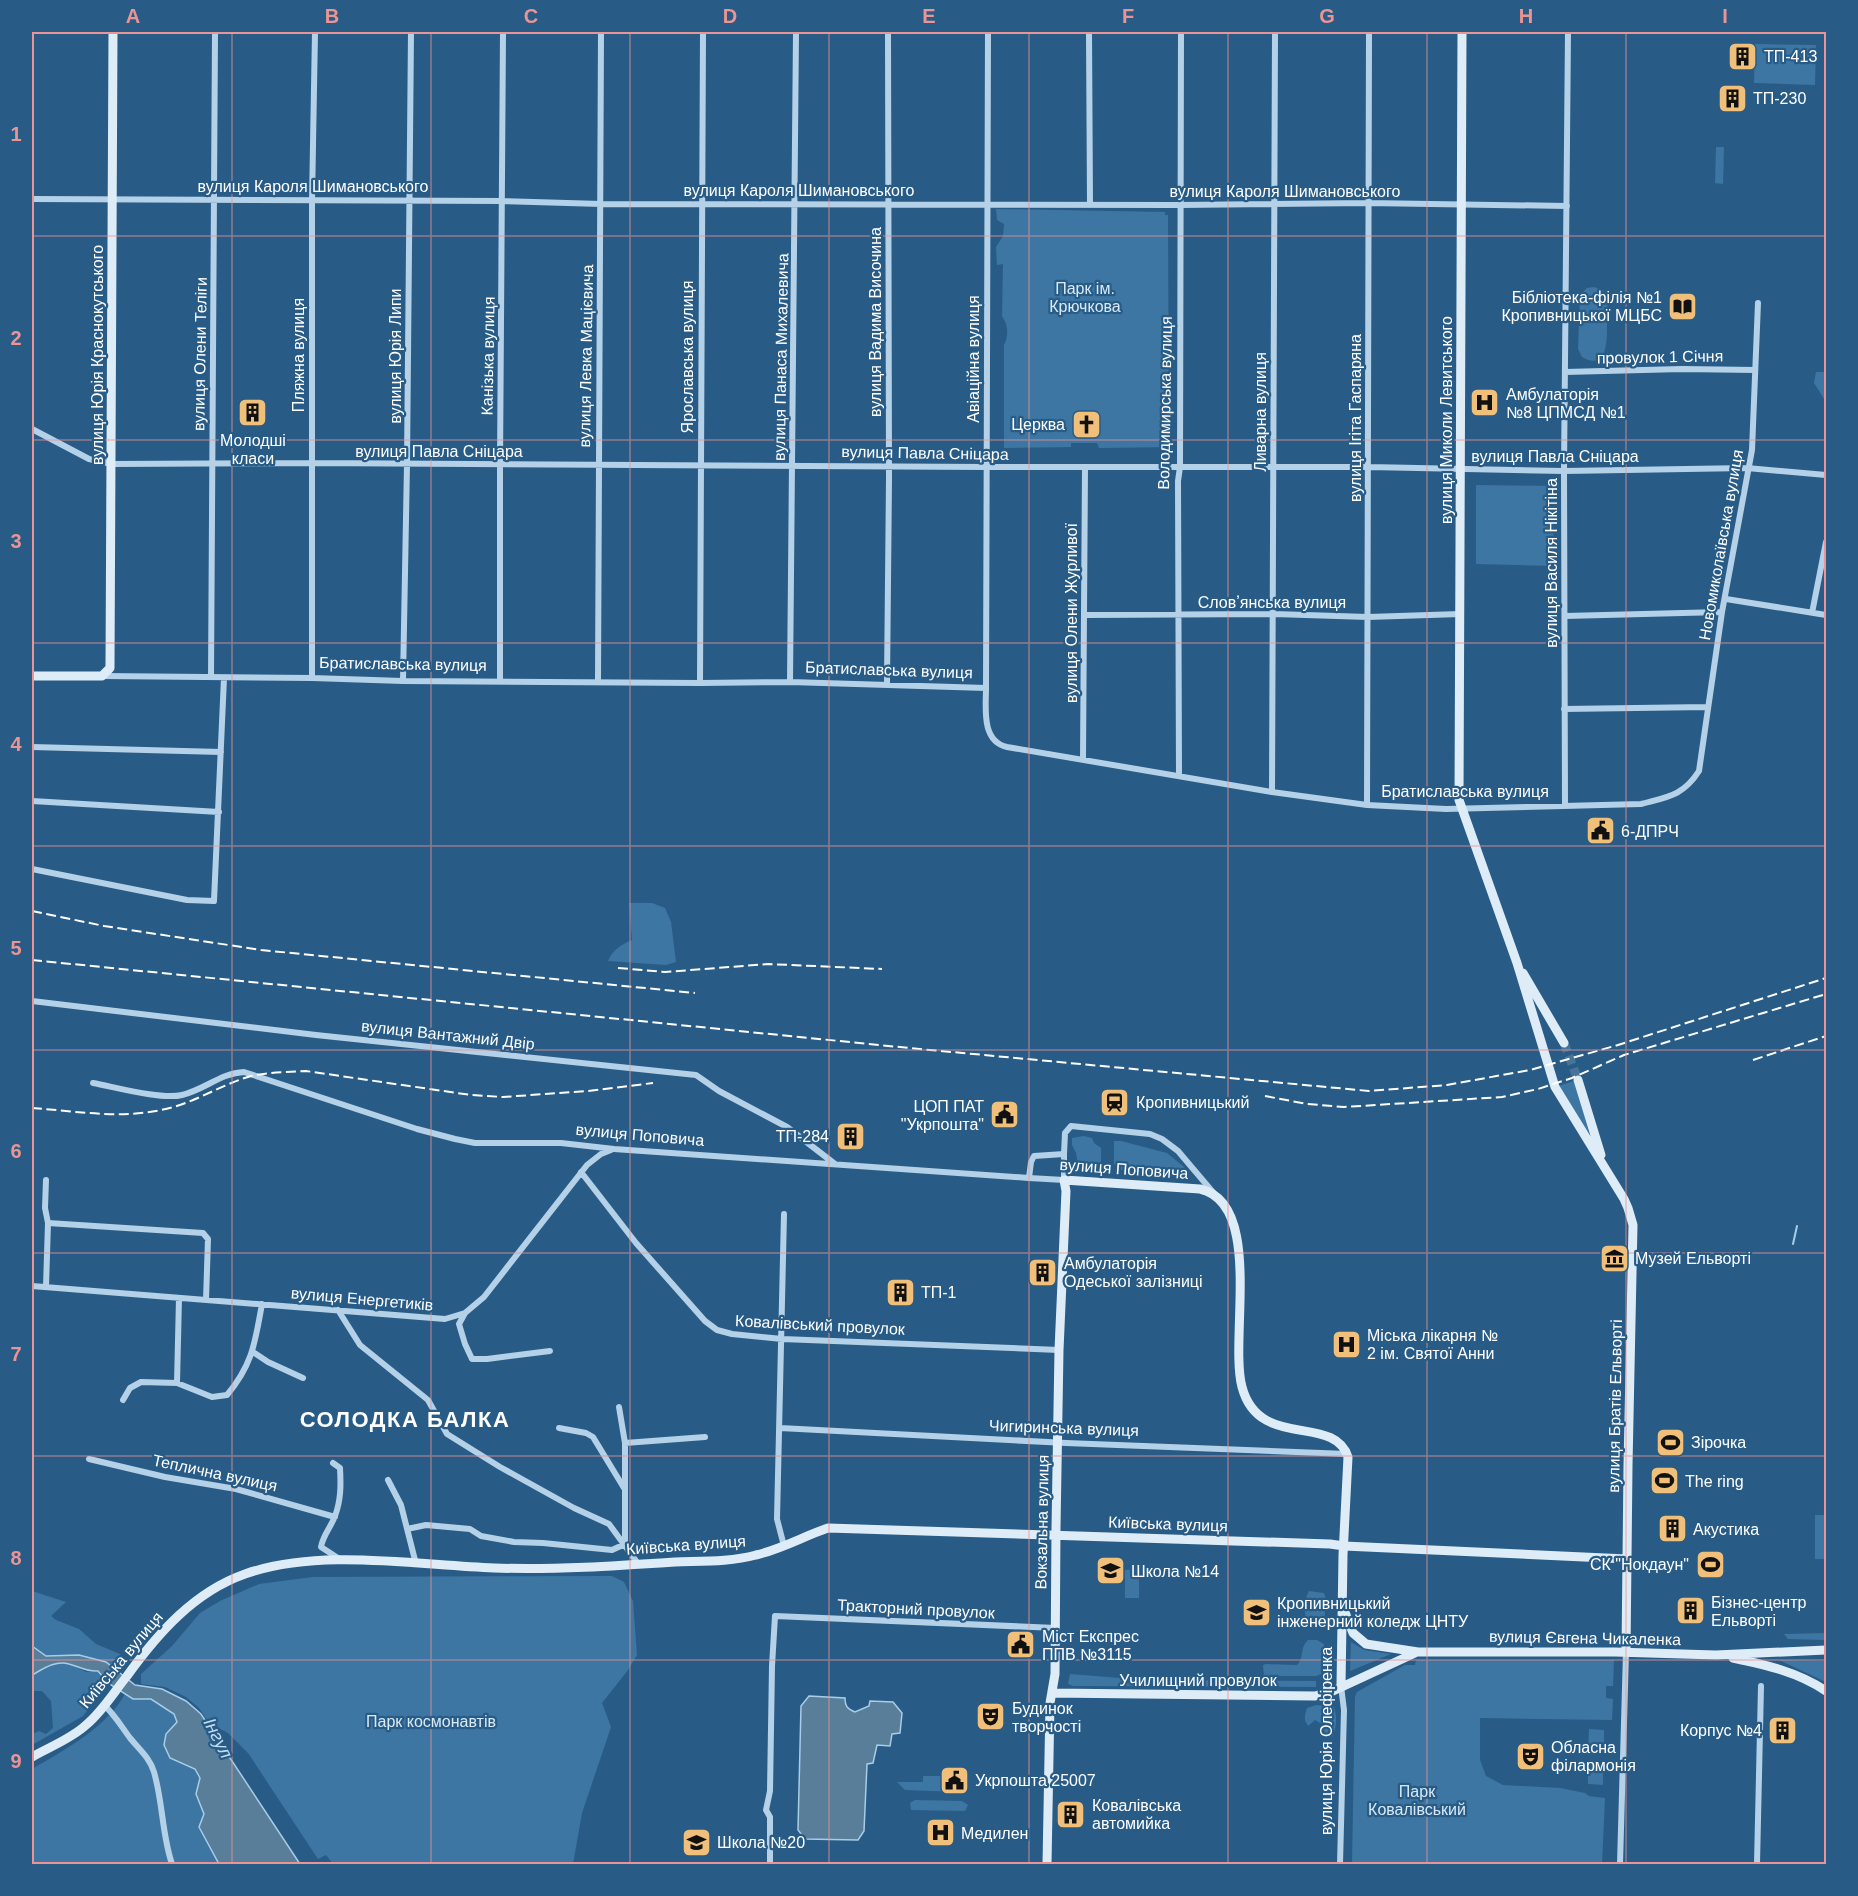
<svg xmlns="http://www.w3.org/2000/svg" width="1858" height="1896" viewBox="0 0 1858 1896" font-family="Arial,sans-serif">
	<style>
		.green { fill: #3d76a3 }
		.water { fill: #597e9a; stroke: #a8cde8; stroke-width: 1.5 }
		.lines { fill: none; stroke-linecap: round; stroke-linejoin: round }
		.stream { stroke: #a8cde8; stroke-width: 2 }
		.secondary-tunnel { stroke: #487499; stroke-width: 9; stroke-dasharray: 9 4.5; stroke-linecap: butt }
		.street { stroke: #b4d1e8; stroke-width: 6 }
		.secondary { stroke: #ddecf7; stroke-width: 9 }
		.rail { stroke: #fff; stroke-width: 2; stroke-dasharray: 10 4.5; stroke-linecap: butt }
		.grid { fill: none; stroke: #ea9494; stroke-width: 1.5; stroke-opacity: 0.55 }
		.labels { text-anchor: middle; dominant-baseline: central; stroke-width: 4.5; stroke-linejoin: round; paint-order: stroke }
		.poi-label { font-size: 16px; fill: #fff; stroke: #285c87; text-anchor: start }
		.street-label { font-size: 16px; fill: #fff; stroke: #285c87 }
		.park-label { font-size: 16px; fill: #d7e9f6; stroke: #285c87 }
		.water-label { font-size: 18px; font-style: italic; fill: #bfdbef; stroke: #285c87 }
		.district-label { font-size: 22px; font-weight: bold; letter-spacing: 1.5px; fill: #fff; stroke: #285c87 }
		.neatline { fill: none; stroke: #ea9494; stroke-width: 2 }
		.grid-label { font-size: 20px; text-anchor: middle; font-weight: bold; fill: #ea9494 }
	</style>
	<rect width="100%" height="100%" fill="#285c87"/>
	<path class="green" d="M1755 44 1816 45 1815 85 1754 83Z
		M1716 147H1724L1723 184 1715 183Z
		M996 209 1165 212V215H1168L1169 447 1099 448 1097 443H1071V447L1004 448V345C1009 336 1008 324 1002 316L1003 264 997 265 996 247 1003 236 1004 224 997 220Z
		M1594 287 1603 290C1610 300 1607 313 1607 324 1607 339 1608 372 1582 357L1578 349 1580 295 1587 288Z
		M1816 372H1826V402L1814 383Z
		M1476 485 1554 486 1553 566 1476 564Z
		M629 903H652L665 908 671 922 676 962 666 965 608 961C613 949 621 945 632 940Z
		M1574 1081 1589 1132 1587 1133 1558 1086Z
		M1084 1136 1092 1138 1094 1143 1101 1148V1162L1098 1168 1082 1167 1078 1164 1076 1153 1072 1145V1138Z
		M1114 1141H1121L1167 1153 1184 1167V1174C1169 1180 1138 1168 1120 1170L1114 1164Z
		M1815 1515H1826V1559H1815Z
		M1139 1569V1598H1125V1570Z
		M612 1576 624 1582 633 1601 637 1655 628 1670 602 1703 611 1727 582 1813 573 1864H333L326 1855 318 1859 248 1753 228 1733 209 1723 199 1708 186 1697 165 1687 141 1684V1674L172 1646 200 1613 220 1601 259 1584 313 1577Z
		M32 1591 66 1602 51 1616 56 1620 79 1629 96 1644 120 1654 126 1662 117 1670C98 1656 69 1653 46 1656L32 1646Z
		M1309 1591 1324 1593 1326 1599 1324 1624 1320 1627 1309 1624C1303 1614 1303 1601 1309 1591Z
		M1826 1633 1825 1640 1788 1639 1784 1634Z
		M1308 1640H1317L1324 1644 1321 1674 1316 1676H1264L1263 1665 1266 1664 1297 1665C1305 1657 1299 1649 1308 1640Z
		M1351 1642 1364 1650 1391 1654 1350 1671Z
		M1416 1660H1614L1613 1686H1606V1698L1613 1699 1612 1720 1480 1718V1760L1486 1776 1503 1785 1560 1788 1585 1793 1589 1796 1605 1798 1602 1864H1352L1355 1697 1357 1692 1405 1665H1415Z
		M1779 1660 1826 1661V1682Z
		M68 1663 86 1672 98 1671 105 1680 102 1691 83 1716 32 1745V1734L39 1731 46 1734 53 1728 51 1701 42 1691H32V1675L51 1664Z
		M1070 1674 1144 1680 1316 1681V1687L1073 1686 1068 1684Z
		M125 1694 133 1699H151L175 1714 177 1722 166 1734 170 1758 195 1769 200 1778 196 1794 204 1814 199 1828 219 1864H32V1769C63 1751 107 1727 125 1694Z
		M1316 1705 1334 1707C1337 1717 1337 1728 1332 1737L1326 1735 1322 1724 1315 1720 1308 1726C1303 1719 1305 1715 1307 1708Z
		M1589 1729 1604 1730V1751H1588Z
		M1588 1763H1603V1785L1588 1784Z
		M923 1776H952V1783L963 1784V1789L960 1792 905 1790 897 1782H923Z
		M915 1800 962 1801 968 1805 965 1811 911 1810 910 1803Z"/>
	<path class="water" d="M32 1646 46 1656 79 1655 106 1662 135 1685 162 1689 186 1701 201 1714 300 1864H219L199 1827 204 1814 196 1794 200 1778 195 1769 170 1758 164 1745 166 1734 177 1722 174 1714 151 1699H133L108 1683 98 1671C86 1672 81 1667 69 1664 55 1660 43 1669 32 1675Z
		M809 1696 845 1698C845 1707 848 1709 855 1712L869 1706 870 1701 893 1702 902 1713 900 1733 892 1734 890 1746 877 1745 873 1763 867 1764 864 1831 858 1840 805 1839 798 1830 801 1706Z"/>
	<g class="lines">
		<path class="stream" d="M1793 1244 1797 1226"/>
		<path class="secondary-tunnel" d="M1564 1043 1578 1080"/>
		<path class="street" d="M1089 32 1090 205
			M32 199 503 201 601 204 1180 205 1368 203 1567 206
			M1565 372 1682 369 1755 370
			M32 429 89 459 112 464 312 463 986 467H1369L1564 471 1747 468 1826 475
			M1726 599 1826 615
			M1812 613 1826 542
			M1085 615 1274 614 1368 617 1460 614
			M1565 616 1722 612
			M103 676 312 678 403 681 700 683 790 682 986 688C986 708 981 741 1007 747L1272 792 1367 805 1446 809 1641 804C1667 797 1683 796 1699 771L1722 612 1752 450 1758 303
			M211 677 215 32
			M312 678V201L315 32
			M403 681 407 464 411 32
			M500 681V465L503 32
			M598 682 601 32
			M790 682 796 32
			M700 683 703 32
			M887 684 889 478 888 32
			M986 688 988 32
			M1564 709 1707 707
			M32 747 221 752
			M1083 759 1085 467
			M1179 775 1178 481 1180 467 1181 32
			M1272 792 1275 32
			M32 801 219 812
			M1367 805 1369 32
			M1565 806 1564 471 1568 32
			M32 869 187 900 214 901 224 678
			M32 1001 316 1035 696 1075 719 1091 787 1127 835 1164
			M93 1083C115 1087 161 1100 182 1095 204 1090 221 1073 244 1072L417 1129 455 1139 475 1143H561L614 1149 1029 1178 1064 1180V1154L1034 1156 1031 1162 1029 1178
			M1064 1154 1065 1133 1071 1126 1150 1134 1162 1139 1178 1151 1217 1197
			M581 1172 636 1243 705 1321 717 1330 732 1334 782 1339 1059 1350
			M784 1214 777 1519 784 1546
			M48 1223 203 1233 208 1239 206 1300
			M32 1286 445 1319 465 1313 484 1297 587 1165 601 1154 611 1150
			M46 1287 48 1223 45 1208 46 1180
			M338 1310 360 1345 428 1400 447 1434 500 1467 574 1508 609 1524 639 1565
			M465 1313 459 1324 465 1344 472 1359H487L550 1351
			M253 1352 268 1362 303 1378
			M177 1383 179 1298
			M123 1400 130 1388 141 1382 177 1383 212 1397 227 1395C253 1364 255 1342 262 1304
			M559 1428 586 1433 593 1437 624 1488
			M780 1428 1066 1443 1347 1454
			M625 1443 705 1437
			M89 1459 165 1477 236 1489 335 1517
			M333 1463 340 1468C341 1485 341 1500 335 1516 331 1527 323 1535 321 1547L341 1560
			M388 1480 401 1505 416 1564
			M407 1529 426 1525 470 1529 481 1536 514 1542 543 1543 612 1550 625 1544V1443L619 1407
			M104 1705C115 1715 121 1726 130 1738 139 1749 150 1758 154 1772 163 1803 162 1835 172 1864
			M770 1864V1817L766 1810 770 1791 772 1666 775 1616 1056 1628
			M1340 1864 1344 1710 1341 1686
			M1620 1864 1626 1652
			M1757 1864 1761 1686"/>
		<path class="secondary" d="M1462 32 1459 800 1517 963 1555 1087 1624 1199 1628 1208 1633 1225 1628 1466 1626 1652
			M32 676H102L110 668 113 32
			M1523 973 1564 1043
			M1578 1080 1601 1155
			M1345 1612 1353 1633 1366 1644 1418 1652H1615L1716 1655 1826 1650
			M1733 1658C1766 1665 1798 1672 1826 1691
			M1052 1693 1315 1696 1333 1691 1415 1653
			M32 1757C49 1747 71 1739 86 1725 102 1712 114 1692 127 1676 158 1633 194 1592 245 1574 320 1548 415 1565 494 1568 554 1570 615 1566 675 1562 702 1561 730 1562 756 1555 782 1549 804 1536 828 1528L1330 1544 1344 1546 1627 1559
			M1047 1864 1050 1703 1055 1674 1056 1528 1059 1350 1066 1191 1064 1180 1200 1189C1264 1203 1229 1339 1242 1387 1259 1451 1334 1413 1348 1457L1343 1555 1341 1686"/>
		<path class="rail" d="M32 911 104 926 261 950 695 993
			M32 960 909 1048 1369 1091 1447 1085 1530 1070 1618 1045 1826 978
			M618 968 665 972 768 964 882 969
			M1753 1060 1826 1036
			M1265 1096 1307 1104 1344 1107 1502 1097 1538 1089 1572 1078 1624 1055 1826 994
			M32 1108C74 1111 119 1119 161 1110 193 1104 220 1085 251 1076 269 1072 288 1072 306 1071L471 1095 503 1097 588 1091 653 1083"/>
	</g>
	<path class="grid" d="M232 32V1864M431 32V1864M630 32V1864M829 32V1864M1029 32V1864M1228 32V1864M1427 32V1864M1626 32V1864M32 236H1826M32 440H1826M32 643H1826M32 846H1826M32 1050H1826M32 1253H1826M32 1456H1826M32 1660H1826"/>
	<defs>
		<symbol id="building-square" viewBox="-11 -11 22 22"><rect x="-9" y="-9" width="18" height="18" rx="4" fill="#f0c07a" stroke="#285c87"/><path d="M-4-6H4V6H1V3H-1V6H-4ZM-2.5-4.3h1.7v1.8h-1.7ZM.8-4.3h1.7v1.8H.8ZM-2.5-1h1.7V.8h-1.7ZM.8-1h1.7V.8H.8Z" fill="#111"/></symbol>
		<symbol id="library-square" viewBox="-11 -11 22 22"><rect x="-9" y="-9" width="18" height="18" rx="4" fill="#f0c07a" stroke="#285c87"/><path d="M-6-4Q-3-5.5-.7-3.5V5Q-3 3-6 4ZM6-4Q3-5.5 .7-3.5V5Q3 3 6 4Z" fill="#111"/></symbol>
		<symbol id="hospital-square" viewBox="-11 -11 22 22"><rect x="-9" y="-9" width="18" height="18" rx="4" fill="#f0c07a" stroke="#285c87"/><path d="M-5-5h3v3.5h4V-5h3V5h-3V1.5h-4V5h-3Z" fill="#111"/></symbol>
		<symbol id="church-square" viewBox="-11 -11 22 22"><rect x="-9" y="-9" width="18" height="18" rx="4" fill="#f0c07a" stroke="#285c87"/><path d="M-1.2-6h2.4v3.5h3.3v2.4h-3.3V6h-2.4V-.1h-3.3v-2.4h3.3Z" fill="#111"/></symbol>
		<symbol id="civic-square" viewBox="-11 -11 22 22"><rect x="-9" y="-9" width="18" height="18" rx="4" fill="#f0c07a" stroke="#285c87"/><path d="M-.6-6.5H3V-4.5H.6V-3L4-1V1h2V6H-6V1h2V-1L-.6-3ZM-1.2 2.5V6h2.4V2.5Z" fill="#111"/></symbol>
		<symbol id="station-square" viewBox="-11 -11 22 22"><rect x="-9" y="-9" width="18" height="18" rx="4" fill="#f0c07a" stroke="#285c87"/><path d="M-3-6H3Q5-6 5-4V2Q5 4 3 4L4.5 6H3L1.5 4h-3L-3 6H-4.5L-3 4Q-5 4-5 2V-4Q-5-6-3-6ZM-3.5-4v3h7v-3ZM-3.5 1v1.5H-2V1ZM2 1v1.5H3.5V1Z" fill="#111"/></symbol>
		<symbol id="museum-square" viewBox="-11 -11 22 22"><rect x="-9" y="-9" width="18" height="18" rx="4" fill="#f0c07a" stroke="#285c87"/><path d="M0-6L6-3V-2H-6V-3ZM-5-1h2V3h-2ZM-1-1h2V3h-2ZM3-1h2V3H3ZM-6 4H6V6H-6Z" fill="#111"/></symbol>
		<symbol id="stadium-square" viewBox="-11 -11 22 22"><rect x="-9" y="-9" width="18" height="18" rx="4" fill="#f0c07a" stroke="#285c87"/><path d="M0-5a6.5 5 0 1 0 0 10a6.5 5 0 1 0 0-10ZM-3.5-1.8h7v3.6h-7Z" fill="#111"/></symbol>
		<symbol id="school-square" viewBox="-11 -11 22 22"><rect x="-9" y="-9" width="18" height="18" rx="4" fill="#f0c07a" stroke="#285c87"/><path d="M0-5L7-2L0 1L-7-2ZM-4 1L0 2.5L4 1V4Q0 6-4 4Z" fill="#111"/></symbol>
		<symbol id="university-square" viewBox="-11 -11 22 22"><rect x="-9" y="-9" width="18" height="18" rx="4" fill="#f0c07a" stroke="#285c87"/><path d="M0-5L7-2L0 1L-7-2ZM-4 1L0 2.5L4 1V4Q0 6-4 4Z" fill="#111"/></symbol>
		<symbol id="theatre-square" viewBox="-11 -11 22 22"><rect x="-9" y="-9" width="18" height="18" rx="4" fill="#f0c07a" stroke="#285c87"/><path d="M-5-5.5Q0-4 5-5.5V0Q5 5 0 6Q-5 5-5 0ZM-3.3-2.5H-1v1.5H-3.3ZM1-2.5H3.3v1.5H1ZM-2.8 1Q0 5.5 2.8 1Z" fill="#111"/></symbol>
	</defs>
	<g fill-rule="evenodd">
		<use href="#building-square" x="1726" y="40" width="33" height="33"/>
		<use href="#building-square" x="1716" y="82" width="33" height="33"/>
		<use href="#library-square" x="1666" y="290" width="33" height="33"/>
		<use href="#hospital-square" x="1468" y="386" width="33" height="33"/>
		<use href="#building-square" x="236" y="396" width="33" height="33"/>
		<use href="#church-square" x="1070" y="408" width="33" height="33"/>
		<use href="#civic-square" x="1584" y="814" width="33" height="33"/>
		<use href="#station-square" x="1098" y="1086" width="33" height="33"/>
		<use href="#civic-square" x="988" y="1098" width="33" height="33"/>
		<use href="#building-square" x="834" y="1120" width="33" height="33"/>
		<use href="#museum-square" x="1598" y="1242" width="33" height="33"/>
		<use href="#building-square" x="1026" y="1256" width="33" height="33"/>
		<use href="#building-square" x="884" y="1276" width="33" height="33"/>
		<use href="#hospital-square" x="1330" y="1328" width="33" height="33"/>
		<use href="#stadium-square" x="1654" y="1426" width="33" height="33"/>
		<use href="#stadium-square" x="1648" y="1464" width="33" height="33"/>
		<use href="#building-square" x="1656" y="1512" width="33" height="33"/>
		<use href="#stadium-square" x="1694" y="1548" width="33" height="33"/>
		<use href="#school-square" x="1094" y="1554" width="33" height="33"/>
		<use href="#building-square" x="1674" y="1594" width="33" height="33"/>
		<use href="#university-square" x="1240" y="1596" width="33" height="33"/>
		<use href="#civic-square" x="1004" y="1628" width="33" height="33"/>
		<use href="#theatre-square" x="974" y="1700" width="33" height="33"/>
		<use href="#building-square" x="1766" y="1714" width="33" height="33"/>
		<use href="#theatre-square" x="1514" y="1740" width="33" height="33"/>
		<use href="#civic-square" x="938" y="1764" width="33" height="33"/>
		<use href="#building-square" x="1054" y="1798" width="33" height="33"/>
		<use href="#hospital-square" x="924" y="1816" width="33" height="33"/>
		<use href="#school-square" x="680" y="1826" width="33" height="33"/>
	</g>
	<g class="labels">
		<g class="poi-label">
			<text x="1764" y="56">ТП-413</text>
			<text x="1753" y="98">ТП-230</text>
			<text x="1662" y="297" text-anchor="end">Бібліотека-філія №1<tspan x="1662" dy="18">Кропивницької МЦБС</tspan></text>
			<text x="1506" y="394">Амбулаторія<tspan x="1506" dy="18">№8 ЦПМСД №1</tspan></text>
			<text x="1065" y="424" text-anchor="end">Церква</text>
			<text x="253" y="440" text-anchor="middle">Молодші<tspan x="253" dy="18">класи</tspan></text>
			<text x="1621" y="831">6-ДПРЧ</text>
			<text x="1136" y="1102">Кропивницький</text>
			<text x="984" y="1106" text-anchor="end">ЦОП ПАТ<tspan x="984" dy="18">"Укрпошта"</tspan></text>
			<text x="829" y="1136" text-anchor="end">ТП-284</text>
			<text x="1635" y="1258">Музей Ельворті</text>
			<text x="1064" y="1263">Амбулаторія<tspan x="1064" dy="18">Одеської залізниці</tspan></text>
			<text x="921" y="1292">ТП-1</text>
			<text x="1367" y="1335">Міська лікарня №<tspan x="1367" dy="18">2 ім. Святої Анни</tspan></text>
			<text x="1691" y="1442">Зірочка</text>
			<text x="1685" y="1481">The ring</text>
			<text x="1693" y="1529">Акустика</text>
			<text x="1689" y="1564" text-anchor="end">СК "Нокдаун"</text>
			<text x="1131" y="1571">Школа №14</text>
			<text x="1711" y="1602">Бізнес-центр<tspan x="1711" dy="18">Ельворті</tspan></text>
			<text x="1277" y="1603">Кропивницький<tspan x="1277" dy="18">інженерний коледж ЦНТУ</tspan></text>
			<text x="1042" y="1636">Міст Експрес<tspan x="1042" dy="18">ППВ №3115</tspan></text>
			<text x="1012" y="1708">Будинок<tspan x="1012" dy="18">творчості</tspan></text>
			<text x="1762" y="1730" text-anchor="end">Корпус №4</text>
			<text x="1551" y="1747">Обласна<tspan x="1551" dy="18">філармонія</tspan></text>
			<text x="975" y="1780">Укрпошта 25007</text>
			<text x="1092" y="1805">Ковалівська<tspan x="1092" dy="18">автомийка</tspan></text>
			<text x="961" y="1833">Медилен</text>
			<text x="717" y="1842">Школа №20</text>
		</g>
		<g class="street-label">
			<text x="313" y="186">вулиця Кароля Шимановського</text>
			<text x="799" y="190">вулиця Кароля Шимановського</text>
			<text x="1285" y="191">вулиця Кароля Шимановського</text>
			<text transform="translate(875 322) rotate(-90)">вулиця Вадима Височина</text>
			<text transform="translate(200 354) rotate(-89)">вулиця Олени Теліги</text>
			<text transform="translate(97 355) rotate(-90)">вулиця Юрія Краснокутського</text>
			<text transform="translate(298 355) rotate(-90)">Пляжна вулиця</text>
			<text transform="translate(395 356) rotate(-90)">вулиця Юрія Липи</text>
			<text transform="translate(488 356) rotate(-89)">Канізька вулиця</text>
			<text transform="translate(586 356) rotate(-89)">вулиця Левка Мацієвича</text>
			<text transform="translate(687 357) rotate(-90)">Ярославська вулиця</text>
			<text transform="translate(781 357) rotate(-89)">вулиця Панаса Михалевича</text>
			<text transform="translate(1660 357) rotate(-1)">провулок 1 Січня</text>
			<text transform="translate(973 359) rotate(-90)">Авіаційна вулиця</text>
			<text transform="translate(1165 403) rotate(-89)">Володимирська вулиця</text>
			<text transform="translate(1260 412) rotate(-90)">Ливарна вулиця</text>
			<text transform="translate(1355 418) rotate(-90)">вулиця Ігіта Гаспаряна</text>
			<text transform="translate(1446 420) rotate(-90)">вулиця Миколи Левитського</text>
			<text x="439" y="451">вулиця Павла Сніцара</text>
			<text transform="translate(925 453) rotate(1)">вулиця Павла Сніцара</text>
			<text x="1555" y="456">вулиця Павла Сніцара</text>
			<text transform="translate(1721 545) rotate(-80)">Новомиколаївська вулиця</text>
			<text transform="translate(1551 563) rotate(-90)">вулиця Василя Нікітіна</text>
			<text x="1272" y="602">Словʼянська вулиця</text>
			<text transform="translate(1071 613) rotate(-90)">вулиця Олени Журливої</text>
			<text transform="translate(403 664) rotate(1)">Братиславська вулиця</text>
			<text transform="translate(889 670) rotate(2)">Братиславська вулиця</text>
			<text x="1465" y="791">Братиславська вулиця</text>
			<text transform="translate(448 1035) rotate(6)">вулиця Вантажний Двір</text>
			<text transform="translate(640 1135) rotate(5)">вулиця Поповича</text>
			<text transform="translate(1124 1169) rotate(4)">вулиця Поповича</text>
			<text transform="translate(362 1299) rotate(5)">вулиця Енергетиків</text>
			<text transform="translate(820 1325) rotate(3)">Ковалівський провулок</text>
			<text transform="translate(1615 1406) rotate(-89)">вулиця Братів Ельворті</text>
			<text transform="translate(1064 1428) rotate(2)">Чигиринська вулиця</text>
			<text transform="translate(215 1473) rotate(12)">Теплична вулиця</text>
			<text transform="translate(1042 1522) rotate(-89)">Вокзальна вулиця</text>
			<text transform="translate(1168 1524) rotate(2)">Київська вулиця</text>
			<text transform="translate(686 1545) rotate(-4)">Київська вулиця</text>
			<text transform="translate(916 1609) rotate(3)">Тракторний провулок</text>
			<text transform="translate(1585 1638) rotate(1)">вулиця Євгена Чикаленка</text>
			<text transform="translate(121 1660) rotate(-50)">Київська вулиця</text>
			<text x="1198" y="1680">Училищний провулок</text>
			<text transform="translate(1326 1741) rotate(-90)">вулиця Юрія Олефіренка</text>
		</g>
		<g class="park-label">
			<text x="1085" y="288">Парк ім.<tspan x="1085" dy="18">Крючкова</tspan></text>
			<text x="431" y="1721">Парк космонавтів</text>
			<text x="1417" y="1791">Парк<tspan x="1417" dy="18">Ковалівський</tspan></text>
		</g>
		<g class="water-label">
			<text transform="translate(218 1738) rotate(63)">Інгул</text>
		</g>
		<g class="district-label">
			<text x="405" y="1419">СОЛОДКА БАЛКА</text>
		</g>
	</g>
	<rect width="1858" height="1896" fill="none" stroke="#285c87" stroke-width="66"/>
	<rect x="33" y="33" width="1792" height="1830" class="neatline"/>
	<g class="grid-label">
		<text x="133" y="23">A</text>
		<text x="332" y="23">B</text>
		<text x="531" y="23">C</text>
		<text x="730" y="23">D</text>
		<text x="929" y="23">E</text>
		<text x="1128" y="23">F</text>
		<text x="1327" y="23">G</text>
		<text x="1526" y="23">H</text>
		<text x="1725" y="23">I</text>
		<text x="16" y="141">1</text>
		<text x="16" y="345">2</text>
		<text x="16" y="548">3</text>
		<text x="16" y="751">4</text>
		<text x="16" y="955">5</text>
		<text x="16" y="1158">6</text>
		<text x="16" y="1361">7</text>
		<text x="16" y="1565">8</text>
		<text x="16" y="1768">9</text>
	</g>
</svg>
